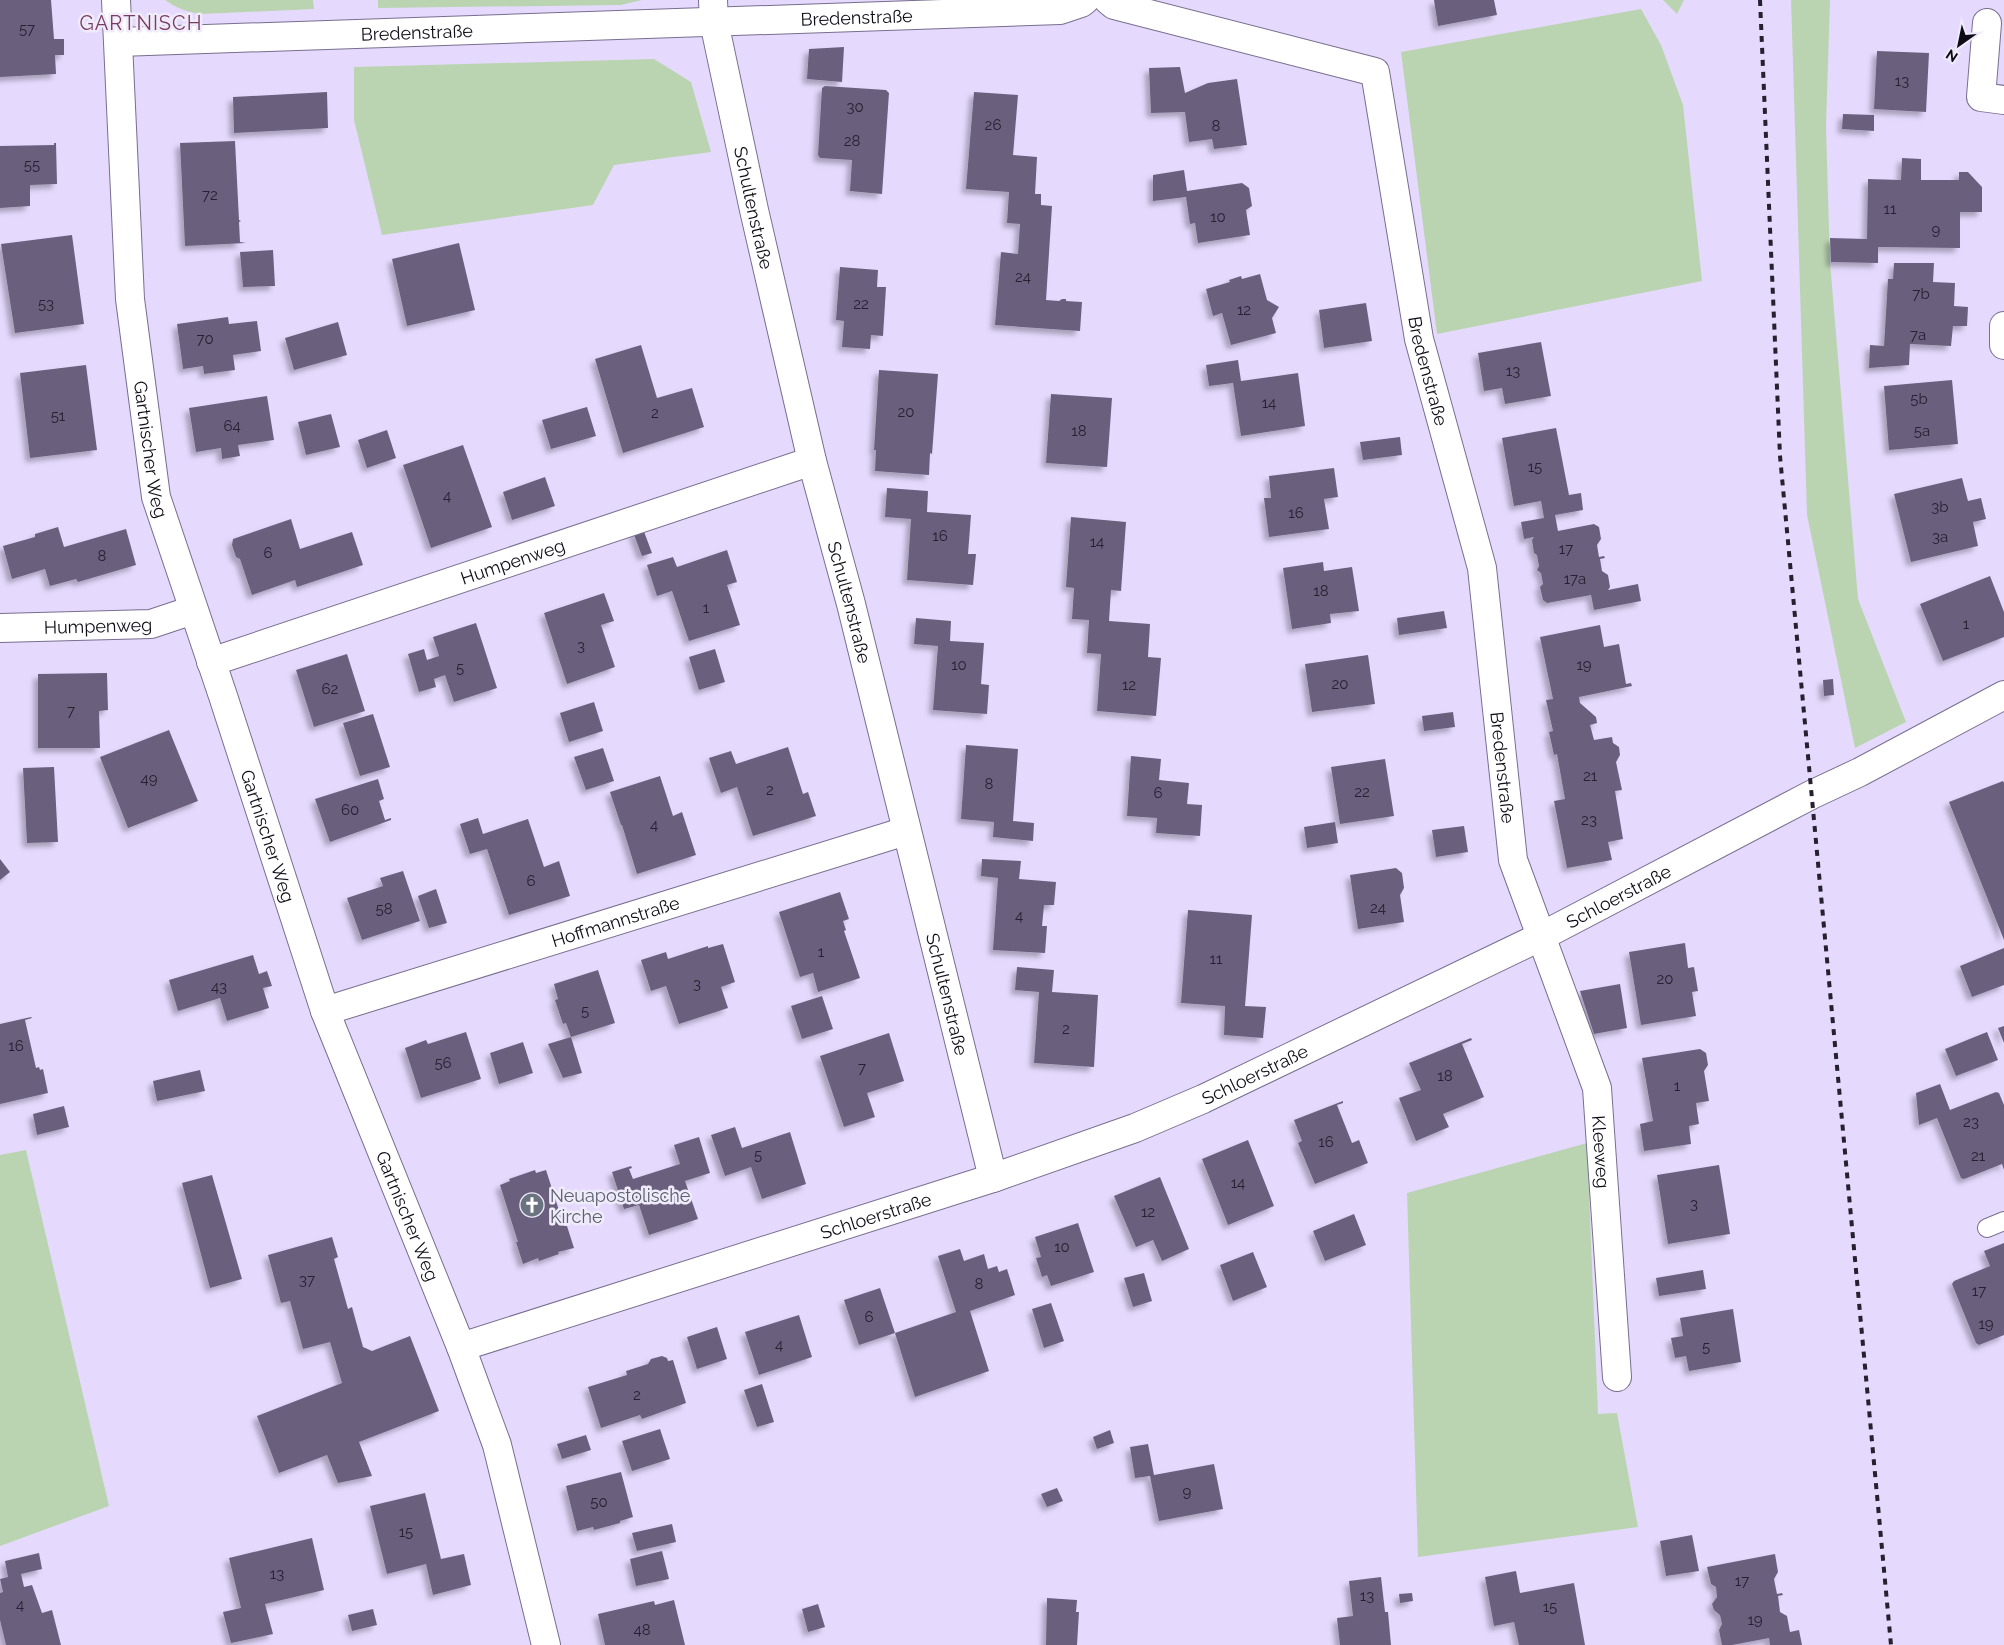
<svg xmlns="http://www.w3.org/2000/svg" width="2004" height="1645" viewBox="0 0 2004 1645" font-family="Raleway,sans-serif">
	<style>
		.green { fill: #bad4b1 }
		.building { fill: #6b607e; filter: url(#shadow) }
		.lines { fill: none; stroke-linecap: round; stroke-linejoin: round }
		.service-casing { stroke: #786e8e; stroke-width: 20 }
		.minor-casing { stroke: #786e8e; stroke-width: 30 }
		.service { stroke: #fff; stroke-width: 18 }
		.minor { stroke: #fff; stroke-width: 28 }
		.rail { stroke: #26212f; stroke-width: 4; stroke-dasharray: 6 6; stroke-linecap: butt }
		.labels { text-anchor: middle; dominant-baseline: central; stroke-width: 5; stroke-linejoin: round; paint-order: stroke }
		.number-label { font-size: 15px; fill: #272131 }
		.street-label { font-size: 18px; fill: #100c17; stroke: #f0ebfa }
		.worship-label { font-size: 18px; fill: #5b616d; stroke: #f0ebfa; text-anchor: start }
		.quarter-label { font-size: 20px; letter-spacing: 1px; fill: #7a3b61; stroke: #f0ebfa }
	</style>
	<defs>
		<filter id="shadow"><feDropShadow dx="-4.5" dy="4.5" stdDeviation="2.5" flood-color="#0004"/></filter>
	</defs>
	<rect width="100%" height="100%" fill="#e5dafe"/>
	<path class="green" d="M165 0H313L314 9 201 14C187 12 176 8 165 0Z
		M378 0H642L621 5 378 8Z
		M1663 0H1684L1677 14Z
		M1791 0H1830L1826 127 1830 262 1858 599 1906 722 1855 748 1807 515Z
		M1641 9 1661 45 1683 105 1702 281 1437 334 1401 52Z
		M654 59 691 82 711 152 614 165 593 205 382 235 354 120V67Z
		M1587 1143 1598 1414 1617 1413 1638 1527 1418 1557 1407 1193Z
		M26 1150 109 1506 0 1546V1155Z"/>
	<path class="building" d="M0 0H51L54 39H64V55H55L56 74 0 77Z
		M1434 0H1494L1497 15 1438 26Z
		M844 47 842 82 807 79 809 49Z
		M1877 51 1929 53 1926 112 1874 109Z
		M1180 67 1185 93 1208 83 1237 79 1247 145 1214 149 1212 139 1189 142 1185 112 1151 113 1149 68Z
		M825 86 886 90 889 93 882 194 850 191 852 160 820 158 818 155 822 88Z
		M327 92 328 128 234 133 233 97Z
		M974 92 1018 95 1013 155 1037 157 1035 194H1041V205L1052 206 1046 300 1059 301 1062 299H1066V301L1082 302 1080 331 995 325 1001 252 1018 254 1020 224 1007 223 1009 192 966 189Z
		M1843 114 1874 115V131L1842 129Z
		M235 141 239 220 241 221 239 222 240 242 246 243 185 246 180 143Z
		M54 143H56L57 184 30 185V206L0 208V146L54 145Z
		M1902 158 1921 159V180H1959V172H1968L1982 187V212H1960V248L1878 247V263L1831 262 1830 238 1867 239 1868 179 1901 180Z
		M1184 170 1187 191 1242 183 1249 188 1252 206 1246 210 1250 235 1198 243 1195 223 1190 224 1186 197 1153 201V175Z
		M72 235 84 324 15 333 1 244Z
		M459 243 475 310 407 326 392 259Z
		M273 250 275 286 243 287 240 252Z
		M1894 263H1934L1933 282 1955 283 1954 306 1968 307 1967 326H1953L1951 346 1910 344 1909 365 1869 368 1870 345 1884 346 1888 279H1893Z
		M840 267 878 270 877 287H886L883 336 871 335 870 349 842 347 844 321 836 320Z
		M1260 274 1267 300 1279 307 1272 318 1276 333 1231 345 1222 313 1213 316 1206 289 1230 282 1229 280 1241 276 1242 279Z
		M1366 303 1372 341 1324 348 1319 310Z
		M228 317 229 324 257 321 261 351 233 355 235 370 204 374 203 366 183 369 177 324Z
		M338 322 347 355 294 370 285 338Z
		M1541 342 1551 396 1505 404 1502 388 1484 391 1478 353Z
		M641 345 657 398 692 388 704 427 623 453 595 359Z
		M1238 360 1241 381 1298 373 1305 426 1241 436 1233 383 1209 386 1206 365Z
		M86 365 97 450 30 458 20 373Z
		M879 370 938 374 932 454 930 453 929 475 875 471 876 450H874Z
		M1952 380 1958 444 1889 450 1884 386Z
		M1051 394 1112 398 1107 467 1046 463Z
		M267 396 274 440 238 445 240 456 222 459 221 448 196 452 189 408Z
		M587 407 596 436 551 449 542 420Z
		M331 414 340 447 306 455 298 422Z
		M1556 428 1569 495 1581 493 1583 510 1555 515 1558 531 1594 524 1599 527 1601 539 1597 545 1599 557 1604 556 1605 558 1600 559 1602 571 1608 575 1610 587 1608 590 1638 584 1641 601 1594 610 1591 595 1547 603 1543 600 1540 587 1543 584 1541 573 1537 570 1539 566 1537 555 1534 553 1532 540 1534 537 1524 539 1521 522 1544 518 1541 501 1514 506 1502 438Z
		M387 430 396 458 367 468 358 440Z
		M1400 437 1402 455 1363 460 1360 442Z
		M463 445 492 527 431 548 403 465Z
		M1334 468 1338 497 1324 499 1329 529 1269 537 1264 498H1271L1269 476Z
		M545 477 555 506 512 520 503 492Z
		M1962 478 1968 501 1981 498 1986 519 1973 522 1978 546 1911 562 1894 494Z
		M887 488 928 491 927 512 971 515 968 554H976L973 585 907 580 911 519 885 517Z
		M1071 517 1126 522 1121 591 1111 590 1109 621 1150 624 1148 657 1161 658 1156 716 1097 711 1101 654 1087 653 1089 620 1072 619 1074 588 1066 587Z
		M291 519 300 549 352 532 363 565 297 587 295 580 252 595 240 559 236 557 232 545 233 539Z
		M58 527 64 547 126 529 136 565 78 582 76 579 50 586 45 569 12 579 3 546 35 537V534Z
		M643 529 652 553 642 556 633 532Z
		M727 550 737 582 727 585 740 625 689 641 672 591 657 596 647 565 673 557 677 567Z
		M1323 562 1324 571 1352 567 1359 611 1330 614 1331 623 1292 629 1283 568Z
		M1990 576 2004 612V637L1943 661 1920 604Z
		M604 593 614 621 601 625 615 667 567 684 544 613Z
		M1444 611 1447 628 1399 635 1397 618Z
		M916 618 951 621 950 641 984 643 981 684 989 685 987 714 933 710 938 646 914 644Z
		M476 623 497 688 454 702 445 675 434 679 436 687 419 692 408 654 424 649 427 660 439 656 433 637Z
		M1600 625 1604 647 1619 644 1626 684 1631 683 1632 686 1579 697 1580 703 1596 717 1597 723 1590 725 1594 740 1612 737 1613 743 1619 747 1620 755 1616 762 1622 790 1615 791 1623 839 1608 842 1612 860 1567 868 1554 801 1565 799 1557 754 1554 755 1549 732 1553 731 1546 700 1553 699 1540 637Z
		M715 649 725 682 699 690 689 657Z
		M347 654 365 711 314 727 296 670Z
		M1368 655 1375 704 1312 712 1305 664Z
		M107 673 108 710 99 711 100 748H38V674Z
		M1833 679 1834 695 1824 696 1823 680Z
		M594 702 603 731 569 742 560 713Z
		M1453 712 1455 727 1424 731 1422 716Z
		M373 714 390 767 360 776 343 723Z
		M169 730 198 801 128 828 100 757Z
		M966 745 1018 749 1013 821 1034 823 1033 841 993 837 994 822 961 819Z
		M788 747 803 794 808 792 816 816 753 836 737 787 721 793 709 758 731 751 736 764Z
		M603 748 614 781 586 790 574 757Z
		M1131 756 1161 759 1159 780 1189 783 1187 804 1202 805 1200 836 1156 833 1157 818 1127 816Z
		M1385 759 1394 816 1340 824 1331 767Z
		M54 767 58 842 27 843 23 768Z
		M660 776 673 816 682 812 696 855 637 874 622 825H621L610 792Z
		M378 779 384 799 379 801 385 820 391 818V820L330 842 315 799Z
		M2003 781 2004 783V940L1949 802Z
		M478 818 483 834 528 819 544 867 559 861 570 896 509 915 487 849 470 854 460 824Z
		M1335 822 1338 843 1307 848 1304 827Z
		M1464 826 1468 852 1436 857 1432 830Z
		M0 859 10 872 0 880Z
		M982 859 1021 861 1019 879 1056 882 1054 905H1044L1042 926H1047L1045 953 993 950 998 878 981 876Z
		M1396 868 1402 873 1404 888 1400 895 1404 922 1358 929 1350 875Z
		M403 871 420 921 362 940 347 898 383 886 380 878Z
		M436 889 447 923 429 928 418 896Z
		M840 892 849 919 843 921 846 930 844 931 860 978 818 992 813 973 800 977 779 912Z
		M1188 910 1252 915 1245 1006 1266 1007 1263 1038 1224 1035 1225 1006 1181 1003Z
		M1685 943 1688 968 1694 967 1698 991 1692 992 1696 1016 1641 1025 1629 952Z
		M723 944 735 982 721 987 728 1008 679 1024 666 986 651 991 641 960 666 952 668 959 708 946V948Z
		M2004 948V985L1972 997 1960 966Z
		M253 955 259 974 267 971 272 986 263 988 269 1008 227 1021 220 998 178 1011 169 980Z
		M1017 967 1054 970 1052 992 1098 995 1094 1067 1034 1063 1039 992 1015 990Z
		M598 970 615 1023 571 1037 582 1073 563 1078 548 1044 571 1037 566 1023 563 1024 555 1000 558 999 554 984Z
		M1620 984 1627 1028 1594 1034 1580 991Z
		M822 996 833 1029 802 1039 791 1006Z
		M31 1017 32 1018 25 1020 36 1068 39 1067 40 1070 43 1069 48 1093 0 1104V1024Z
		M2004 1026V1043L1998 1028Z
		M466 1032 481 1079 421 1098 405 1048 426 1040 428 1044Z
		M1987 1032 1998 1060 1956 1076 1945 1049Z
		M889 1033 904 1081 867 1093 875 1117 844 1127 820 1056Z
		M1471 1038 1472 1040 1462 1044 1484 1097 1443 1114 1449 1127 1416 1141 1399 1098 1421 1090 1409 1063Z
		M523 1042 533 1073 499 1084 490 1053Z
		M1700 1049 1706 1053 1708 1065 1704 1071 1709 1101 1696 1103 1699 1124 1689 1126 1691 1144 1644 1151 1640 1124 1653 1121 1642 1058Z
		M200 1070 205 1091 157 1101 153 1081Z
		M1940 1084 1950 1110 1996 1092 1999 1093 2004 1105V1170L2002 1164 1964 1179 1961 1178 1937 1118 1919 1125 1916 1093Z
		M1343 1101V1103L1337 1105 1352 1143 1359 1140 1368 1163 1315 1184 1298 1143 1302 1141 1294 1120Z
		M64 1106 69 1127 37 1135 33 1114Z
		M735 1127 742 1148 790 1132 806 1184 762 1199 751 1167 725 1176 711 1135Z
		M699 1137 710 1173 685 1181 698 1219 649 1235 639 1205 624 1209 612 1172 631 1166 632 1168 629 1169 633 1179 680 1164 674 1145Z
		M1248 1140 1274 1206 1228 1225 1202 1159Z
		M1719 1165 1730 1234 1668 1244 1657 1175Z
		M535 1170 536 1173 546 1170 564 1226H567L574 1248 558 1252 559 1254 539 1261 538 1258 523 1264 516 1242H518L500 1185 510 1181 509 1179Z
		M212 1175 242 1279 210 1288 182 1183Z
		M1160 1177 1189 1249 1162 1261 1153 1240 1136 1247 1114 1196Z
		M1354 1214 1366 1245 1325 1261 1313 1231Z
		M1078 1223 1094 1272 1051 1286 1047 1275 1042 1277 1036 1258 1041 1257 1035 1237Z
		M332 1237 338 1257 334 1259 348 1309 352 1307 363 1347 372 1351 410 1336 439 1411 359 1442 372 1476 338 1483 327 1455 279 1473 257 1416 342 1383 330 1342 303 1349 290 1301 281 1303 268 1255Z
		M2004 1243V1335L1979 1345 1976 1343 1952 1284 1954 1281 1990 1266 1984 1251Z
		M960 1249 964 1261 984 1254 988 1269 997 1266 999 1272 1007 1269 1015 1295 970 1311 989 1371 915 1397 895 1333 956 1312 938 1256Z
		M1253 1252 1267 1287 1233 1301 1220 1265Z
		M1703 1270 1706 1289 1659 1296 1656 1278Z
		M1144 1273 1152 1301 1133 1307 1124 1278Z
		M880 1288 895 1333 859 1345 844 1300Z
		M1051 1303 1064 1341 1044 1348 1032 1309Z
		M1733 1309 1741 1362 1689 1371 1686 1356 1675 1358 1671 1338 1683 1336 1680 1318Z
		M799 1315 812 1357 759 1375 745 1332Z
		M717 1327 727 1359 697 1369 687 1337Z
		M662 1356 667 1358 668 1361 673 1360 686 1403 642 1419 640 1415 601 1428 588 1387 627 1375 626 1371 648 1364 651 1359Z
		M762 1384 774 1422 757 1427 744 1390Z
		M660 1429 670 1459 632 1471 622 1441Z
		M1110 1430 1114 1443 1097 1449 1093 1437Z
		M586 1435 591 1450 562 1459 557 1444Z
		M1148 1444 1154 1475 1214 1464 1223 1509 1159 1521 1150 1476 1135 1478 1130 1447Z
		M621 1472 633 1517 620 1521V1523L594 1530 593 1527 577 1531 566 1486Z
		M1057 1488 1063 1501 1047 1507 1041 1494Z
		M425 1493 441 1559 464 1554 471 1585 433 1595 426 1564 387 1574 370 1506Z
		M672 1524 676 1542 637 1551 632 1533Z
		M1692 1535 1699 1571 1666 1576 1660 1541Z
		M312 1538 324 1590 265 1604 273 1634 231 1643 223 1612 241 1608 229 1558Z
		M662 1551 669 1579 636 1586 630 1559Z
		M39 1553 42 1569 21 1574 24 1587 32 1585 42 1613 52 1610 61 1645H6L0 1620V1593L3 1592 0 1579 8 1577 5 1561Z
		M1775 1554 1778 1572 1774 1579 1777 1594 1782 1593 1783 1595 1778 1596 1780 1612 1787 1616 1790 1632 1799 1630 1802 1645H1770L1769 1638 1732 1645H1722L1719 1630 1722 1624 1720 1615 1714 1610 1712 1604 1717 1597 1716 1587 1711 1584 1707 1567Z
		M1516 1571 1520 1593 1574 1583 1585 1645H1519L1514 1622 1494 1626 1485 1577Z
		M1381 1577 1385 1612H1388L1391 1645H1340L1337 1618 1353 1616 1349 1581Z
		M1412 1593 1413 1601 1400 1603 1399 1594Z
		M1047 1598 1077 1600 1076 1612H1079L1077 1645H1046Z
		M674 1600 685 1645H605L598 1614 654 1601 655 1605Z
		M818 1604 825 1627 808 1632 802 1609Z
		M373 1609 377 1625 352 1631 348 1615Z"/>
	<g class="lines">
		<defs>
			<path id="service" d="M1987 1228 2004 1221"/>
			<g id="minor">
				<path id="s1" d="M116 0 130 299 156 497 223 696 325 1011 461 1347 497 1445 546 1645"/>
				<path id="s2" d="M713 0 714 22 754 210 812 461 851 604 993 1178"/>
				<path id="s3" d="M1108 0 1114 5 1375 72 1419 339 1482 568 1513 860 1597 1088 1617 1377"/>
				<path d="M1987 23 1981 97 2004 100"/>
				<path id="s4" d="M119 42 1060 10 1081 3 1085 0"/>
				<path d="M2004 326V345"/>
				<path id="s5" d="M0 628 151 624 193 610"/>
				<path id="s6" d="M211 662 812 461"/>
				<path id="s7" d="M325 1011 906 831"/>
				<path id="s8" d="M461 1347 993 1178 1135 1128 1203 1099 1542 936 1811 795 1860 772 2004 695"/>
			</g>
		</defs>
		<use href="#service" class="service-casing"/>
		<use href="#minor" class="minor-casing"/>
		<use href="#service" class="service"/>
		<use href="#minor" class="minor"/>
		<path class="rail" d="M1760 0 1780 456 1891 1645"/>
	</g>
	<defs>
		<symbol id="church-disc" viewBox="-11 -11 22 22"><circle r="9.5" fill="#6b7280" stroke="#f0ebfa"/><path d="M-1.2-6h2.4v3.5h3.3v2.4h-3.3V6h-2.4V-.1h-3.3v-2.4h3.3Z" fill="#fff"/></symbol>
	</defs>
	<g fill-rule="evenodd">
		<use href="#church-disc" x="518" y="1191" width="28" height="28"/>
	</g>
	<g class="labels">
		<g class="number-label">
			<text x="27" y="29">57</text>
			<text x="1902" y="81">13</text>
			<text x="855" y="107">30</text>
			<text x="993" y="125">26</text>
			<text x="1216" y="126">8</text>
			<text x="852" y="141">28</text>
			<text x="32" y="165">55</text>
			<text x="210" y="195">72</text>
			<text x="1890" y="209">11</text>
			<text x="1218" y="217">10</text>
			<text x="1936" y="230">9</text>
			<text x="1023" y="277">24</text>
			<text x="1921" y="294">7b</text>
			<text x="46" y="304">53</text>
			<text x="861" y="304">22</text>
			<text x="1244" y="310">12</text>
			<text x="1918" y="335">7a</text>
			<text x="205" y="339">70</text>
			<text x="1513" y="371">13</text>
			<text x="1919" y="399">5b</text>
			<text x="1269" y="403">14</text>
			<text x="906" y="412">20</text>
			<text x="655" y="413">2</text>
			<text x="58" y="416">51</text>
			<text x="232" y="426">64</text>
			<text x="1079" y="431">18</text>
			<text x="1922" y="431">5a</text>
			<text x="1535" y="467">15</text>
			<text x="447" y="496">4</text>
			<text x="1940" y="507">3b</text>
			<text x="1296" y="513">16</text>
			<text x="940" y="536">16</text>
			<text x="1940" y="537">3a</text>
			<text x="1097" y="542">14</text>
			<text x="1566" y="549">17</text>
			<text x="268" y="553">6</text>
			<text x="102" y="556">8</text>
			<text x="1575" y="579">17a</text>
			<text x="1321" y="591">18</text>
			<text x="706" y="608">1</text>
			<text x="1966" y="624">1</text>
			<text x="581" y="646">3</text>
			<text x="959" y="665">10</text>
			<text x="1584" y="665">19</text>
			<text x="460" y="668">5</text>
			<text x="1340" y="684">20</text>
			<text x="1129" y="685">12</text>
			<text x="330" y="689">62</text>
			<text x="71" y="711">7</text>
			<text x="1590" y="776">21</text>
			<text x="149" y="779">49</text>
			<text x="989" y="784">8</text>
			<text x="770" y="790">2</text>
			<text x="1362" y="792">22</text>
			<text x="1158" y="793">6</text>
			<text x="350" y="810">60</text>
			<text x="1589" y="820">23</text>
			<text x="654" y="825">4</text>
			<text x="531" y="881">6</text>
			<text x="1378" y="908">24</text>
			<text x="384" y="909">58</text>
			<text x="1019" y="916">4</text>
			<text x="821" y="952">1</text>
			<text x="1216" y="959">11</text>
			<text x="1665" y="979">20</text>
			<text x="697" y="984">3</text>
			<text x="219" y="987">43</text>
			<text x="585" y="1011">5</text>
			<text x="1066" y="1029">2</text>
			<text x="16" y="1046">16</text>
			<text x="443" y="1063">56</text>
			<text x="862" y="1068">7</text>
			<text x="1445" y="1076">18</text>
			<text x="1677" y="1086">1</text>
			<text x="1971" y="1122">23</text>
			<text x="1326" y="1142">16</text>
			<text x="758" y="1155">5</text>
			<text x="1978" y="1156">21</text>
			<text x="1238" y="1183">14</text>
			<text x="1694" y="1204">3</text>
			<text x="1148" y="1212">12</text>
			<text x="1062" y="1247">10</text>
			<text x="307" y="1280">37</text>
			<text x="979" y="1284">8</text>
			<text x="1979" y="1291">17</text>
			<text x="869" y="1317">6</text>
			<text x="1986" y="1324">19</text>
			<text x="779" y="1345">4</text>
			<text x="1706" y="1347">5</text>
			<text x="637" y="1395">2</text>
			<text x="1187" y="1492">9</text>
			<text x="599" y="1502">50</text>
			<text x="406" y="1532">15</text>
			<text x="277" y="1574">13</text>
			<text x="1742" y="1581">17</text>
			<text x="1367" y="1596">13</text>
			<text x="20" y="1605">4</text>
			<text x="1550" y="1607">15</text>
			<text x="1755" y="1620">19</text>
			<text x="642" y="1630">48</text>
		</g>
		<g class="street-label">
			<text stroke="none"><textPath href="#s4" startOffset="738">Bredenstraße</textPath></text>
			<text stroke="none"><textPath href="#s4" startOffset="298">Bredenstraße</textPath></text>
			<text stroke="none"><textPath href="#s2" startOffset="212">Schultenstraße</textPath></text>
			<text stroke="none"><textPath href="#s3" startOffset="581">Bredenstraße</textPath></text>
			<text stroke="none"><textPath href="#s1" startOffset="451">Gartnischer Weg</textPath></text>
			<text stroke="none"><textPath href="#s6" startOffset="318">Humpenweg</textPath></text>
			<text stroke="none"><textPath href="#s2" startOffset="618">Schultenstraße</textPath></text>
			<text stroke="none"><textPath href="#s5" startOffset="98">Humpenweg</textPath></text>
			<text stroke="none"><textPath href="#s3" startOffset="986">Bredenstraße</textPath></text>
			<text stroke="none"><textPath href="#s1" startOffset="856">Gartnischer Weg</textPath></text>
			<text stroke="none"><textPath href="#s8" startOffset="1245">Schloerstraße</textPath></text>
			<text stroke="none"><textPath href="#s7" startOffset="304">Hoffmannstraße</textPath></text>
			<text stroke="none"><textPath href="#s2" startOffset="1022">Schultenstraße</textPath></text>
			<text stroke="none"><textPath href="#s8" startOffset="840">Schloerstraße</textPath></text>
			<text stroke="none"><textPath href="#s3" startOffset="1386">Kleeweg</textPath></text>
			<text stroke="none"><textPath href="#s8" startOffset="435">Schloerstraße</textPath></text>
			<text stroke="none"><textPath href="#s1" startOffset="1261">Gartnischer Weg</textPath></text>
		</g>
		<g class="worship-label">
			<text x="550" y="1195">Neuapostolische<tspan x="550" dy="21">Kirche</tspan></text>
		</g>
		<g class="quarter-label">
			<text x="141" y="23">GARTNISCH</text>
		</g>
	</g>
	<g transform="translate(1959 45) rotate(213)" stroke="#f0ebfa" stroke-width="4" paint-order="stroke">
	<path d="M0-4L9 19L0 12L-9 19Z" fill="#100c17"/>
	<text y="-8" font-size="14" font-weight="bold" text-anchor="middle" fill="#100c17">N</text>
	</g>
</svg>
